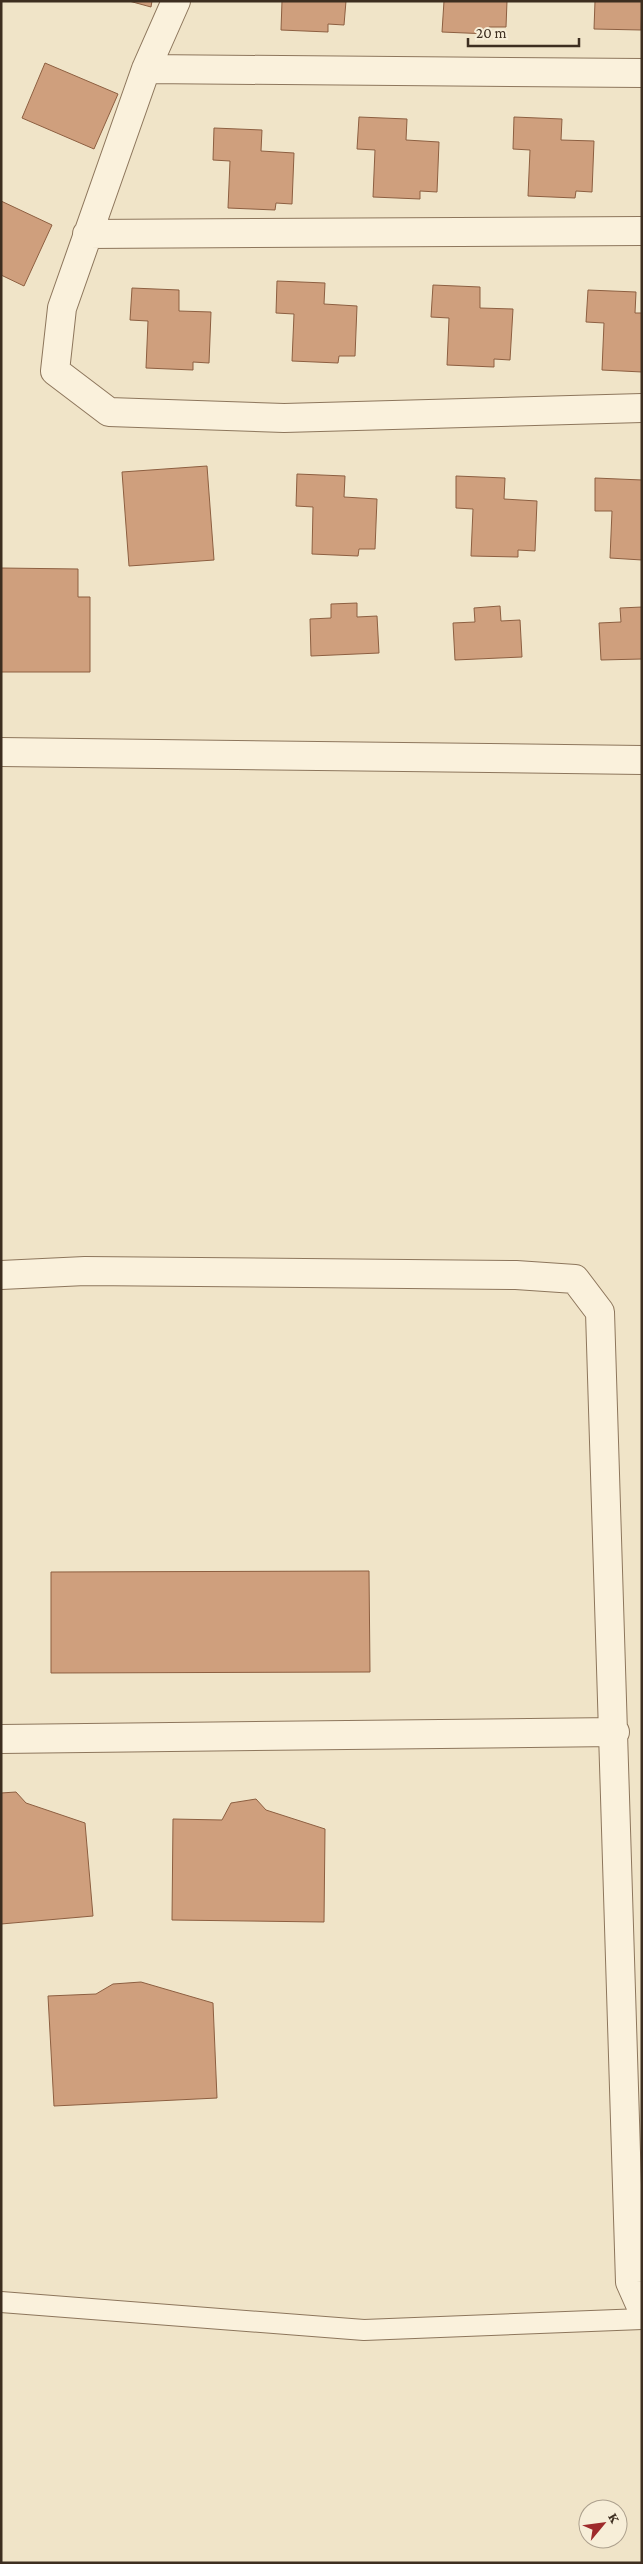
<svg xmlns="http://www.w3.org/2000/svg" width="643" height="2564" viewBox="0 0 643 2564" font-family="'Crimson Pro',serif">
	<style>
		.building { fill: #cf9f7d; stroke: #8d5f41 }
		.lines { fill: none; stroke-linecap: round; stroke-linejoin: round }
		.lane-casing { stroke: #8d765c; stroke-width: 22 }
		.street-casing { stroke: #8d765c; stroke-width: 30 }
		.lane { stroke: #faf1dc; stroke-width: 20 }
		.street { stroke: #faf1dc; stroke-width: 28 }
	</style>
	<rect width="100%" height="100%" fill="#f0e4c8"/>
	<path class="building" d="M129 1H152L151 7Z
		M282 1H346L344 25 328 24V32L281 30Z
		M444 1H507L506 27H489V34L442 32Z
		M595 1H642L641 30 594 29Z
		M45 63 118 94 94 149 22 118Z
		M359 117 407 119 406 140 439 142 437 192 420 191V199L373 197 375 150 357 149Z
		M514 117 562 119 561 140 594 141 592 192 576 191 575 198 528 196 530 150 513 149Z
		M214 128 262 130 261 151 294 153 292 204 276 203 275 210 228 208 230 161 213 160Z
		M1 201 52 225 24 286 1 275Z
		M277 281 325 283 324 304 357 306 355 356H339L338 363 292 361 294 314 276 313Z
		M433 285 480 287V308L513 309 510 360 494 359V367L447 365 449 318 431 317Z
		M132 288 179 290V311L211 312 209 363 193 362V370L146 368 148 321 130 320Z
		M588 290 636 292 635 313H642V372L602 370 604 323 586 322Z
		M207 466 214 560 129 566 122 472Z
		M297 474 345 476 344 497 377 499 375 549H359L358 556 312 554 313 507 296 506Z
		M456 476 505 478 504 499 537 501 535 551 518 550V557L471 556 473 509 456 508Z
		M595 478 642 480V560L610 558 612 511H595Z
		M1 568 78 569V597H90V672H1Z
		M357 603V617L377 616 379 653 311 656 310 619 331 618V604Z
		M500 606 501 621 520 620 522 657 455 660 453 623 475 622 474 608Z
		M642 607V659L601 660 599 623 621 622 620 608Z
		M369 1571 370 1672 51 1673V1572Z
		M16 1792 26 1803 85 1823 93 1916 1 1924V1793Z
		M256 1799 266 1810 325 1829 324 1922 172 1920 173 1819 222 1820 231 1803Z
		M141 1982 213 2003 217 2098 54 2106 48 1996 96 1994 113 1984Z"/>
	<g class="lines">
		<defs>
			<path id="lane" d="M1 2302 364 2330 642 2319"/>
			<path id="street" d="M176 1 146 69 62 308 55 371 109 412 284 418 642 408
				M146 69 642 73
				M87 234 642 231
				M1 752 642 760
				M1 1275 85 1271 516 1275 575 1279 600 1312 630 2282 642 2309
				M1 1739 615 1732"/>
		</defs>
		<use href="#lane" class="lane-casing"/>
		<use href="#street" class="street-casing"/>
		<use href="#lane" class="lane"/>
		<use href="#street" class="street"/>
	</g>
	<rect width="643" height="2564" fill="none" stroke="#3d2e20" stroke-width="5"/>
	<g transform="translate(603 2524) rotate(61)"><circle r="24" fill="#f7eed8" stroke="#ada18e"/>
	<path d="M0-4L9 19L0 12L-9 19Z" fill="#9e2a2b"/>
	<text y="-8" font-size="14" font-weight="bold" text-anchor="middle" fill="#3d2e20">K</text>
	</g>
	<path d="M468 38v8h111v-8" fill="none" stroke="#3d2e20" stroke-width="2.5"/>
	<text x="476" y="38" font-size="15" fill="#3d2e20" stroke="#f7eed8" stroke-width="4" paint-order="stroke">20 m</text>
</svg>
